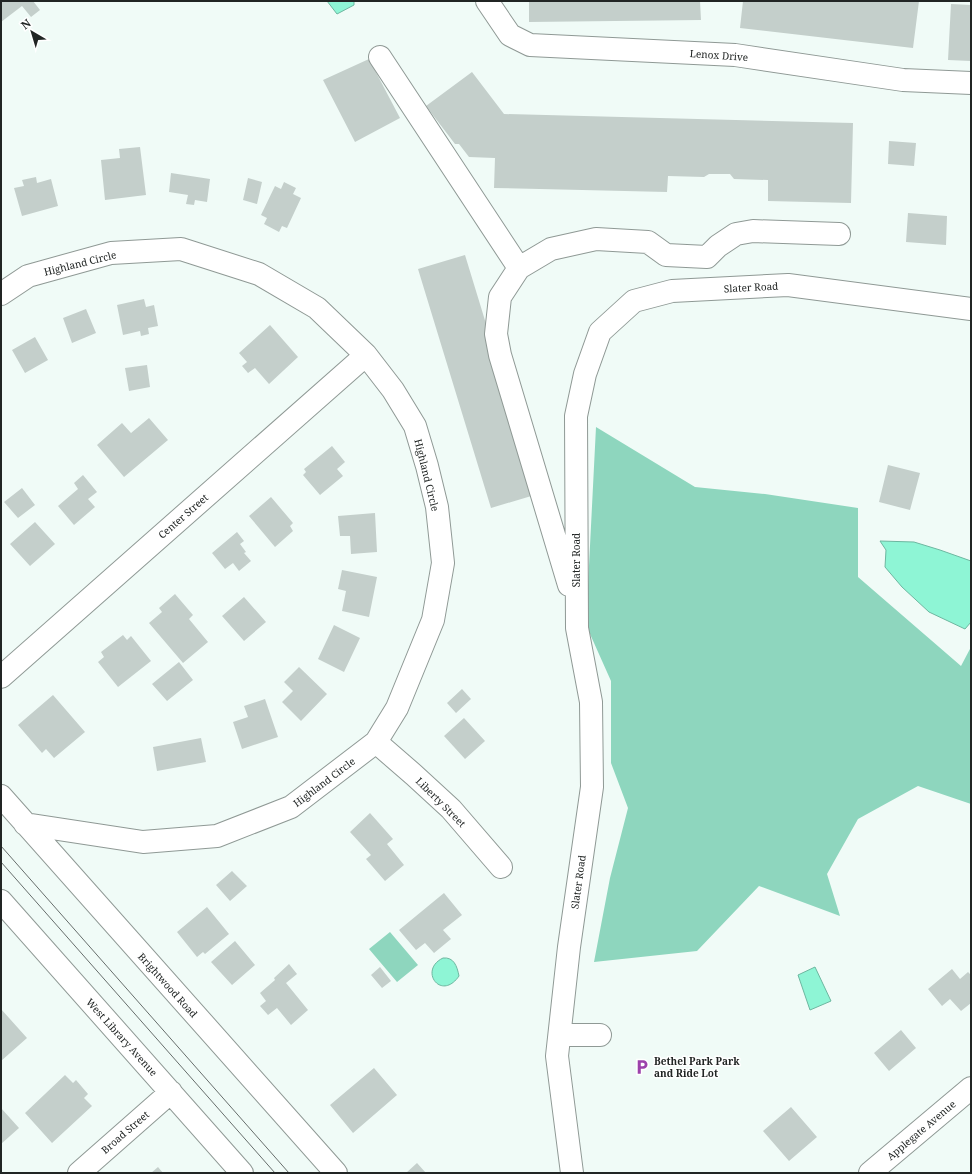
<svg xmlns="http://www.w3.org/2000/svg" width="972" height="1174" viewBox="0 0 972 1174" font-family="'Noto Serif',serif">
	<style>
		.green { fill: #8ed6be }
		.water { fill: #8ef5d5; stroke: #6db7a0 }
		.building { fill: #c4cfcb }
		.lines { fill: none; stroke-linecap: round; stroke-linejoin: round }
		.minor-casing { stroke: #8f9995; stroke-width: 24 }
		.minor { stroke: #fff; stroke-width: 22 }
		.tram { stroke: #676e6c; stroke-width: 1 }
		.labels { text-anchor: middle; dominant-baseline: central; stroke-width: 3; stroke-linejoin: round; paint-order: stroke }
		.street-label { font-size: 10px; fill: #212524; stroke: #fff }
		.poi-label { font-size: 10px; font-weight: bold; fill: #212524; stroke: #fff; text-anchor: start }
	</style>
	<rect width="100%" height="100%" fill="#f0fbf7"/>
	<path class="green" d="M596 427 695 487 765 494 858 508V577L961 666 971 647V804L918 786 858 819 827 874 840 916 759 886 697 951 594 962 610 878 628 808 611 763V681L586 625Z
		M390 932 418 965 397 982 369 949Z"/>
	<path class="water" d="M327 1H354V5L337 14Z
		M880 541 914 542 940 550 971 561V622L965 629 929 612 902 587 885 567 886 550Z
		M443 958C454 957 457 966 459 976 441 1002 418 970 443 958Z
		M815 967 831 1001 810 1010 798 975Z"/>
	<path class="building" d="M1 1H33L40 10 31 17 22 6 1 22Z
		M529 1H700L701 20 529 22Z
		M743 1H919L913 48 740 28Z
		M951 4 971 5V61L948 60Z
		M369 59 400 118 355 142 323 80Z
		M472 72 504 114 853 123 851 203 768 201V180L734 179 730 174H709L704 177 668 176 667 192 494 188 495 158 469 157 459 144H455L426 106Z
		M889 141 916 143 914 166 888 164Z
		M140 147 146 195 105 200 101 160 120 158 119 149Z
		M171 173 210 179 207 202 195 200 194 205 186 204 188 195 169 192Z
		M36 177 37 183 51 179 58 206 22 216 14 188 24 186 22 180Z
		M248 178 262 182 257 204 243 200Z
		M284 182 296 188 293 194 301 198 287 228 282 226 279 232 264 224 267 218 261 215 275 186 281 189Z
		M908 213 947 216 946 245 906 242Z
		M465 255 538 494 491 508 418 269Z
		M144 299 146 307 154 305 158 326 148 328 149 334 141 336 140 331 123 335 117 305Z
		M86 309 96 333 72 343 63 318Z
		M270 325 298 357 269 384 255 368 248 373 242 366 247 362 239 353Z
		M35 337 48 360 25 373 12 350Z
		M147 365 150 387 129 391 125 368Z
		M149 418 168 440 124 477 97 445 122 423 131 433Z
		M332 446 345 462 337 469 343 476 320 495 303 475 306 472 304 469Z
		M888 465 920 473 910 510 879 502Z
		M83 475 97 492 88 499 95 507 74 525 58 506 78 489 74 483Z
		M22 488 35 505 18 518 4 502Z
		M271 497 293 523 290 526 293 531 275 547 249 516Z
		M375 513 377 552 351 554 350 536H340L338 516Z
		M35 522 55 544 30 566 10 544Z
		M237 532 244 541 240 544 246 552 244 553 251 561 239 571 233 563 225 569 212 553Z
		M342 570 377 577 369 617 342 611 346 591 338 589Z
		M175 594 193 615 189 619 208 642 183 663 149 623 162 612 159 608Z
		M244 597 266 622 244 641 222 616Z
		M334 625 360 638 344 672 318 659Z
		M123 635 127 640 131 636 151 661 118 687 98 662 104 657 101 652Z
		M179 662 193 680 167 701 152 684Z
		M299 667 327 694 301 721 282 702 293 691 284 682Z
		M462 689 471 699 456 713 447 703Z
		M53 695 85 732 54 758 46 749 42 753 18 725Z
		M265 699 278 737 242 749 233 722 248 717 244 706Z
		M464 718 485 741 465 759 444 736Z
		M201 738 206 762 157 771 153 747Z
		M370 813 393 839 387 844 404 865 385 881 366 859 371 855 350 832Z
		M232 871 247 886 230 901 216 885Z
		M444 893 462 915 443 930 451 939 434 953 425 943 416 950 399 930Z
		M207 907 229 934 205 954 203 952 197 957 177 932Z
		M235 941 255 965 232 985 211 962Z
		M289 964 297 974 286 983 308 1010 291 1025 277 1008 268 1015 260 1006 266 1001 260 993 275 980 274 978Z
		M380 967 391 981 382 988 371 975Z
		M952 969 960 979 968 972 971 975V1003L961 1011 950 999 942 1006 928 989Z
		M1 1009 27 1038 1 1061Z
		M901 1030 916 1048 889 1071 874 1053Z
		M374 1068 397 1095 353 1133 330 1105Z
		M65 1075 73 1083 76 1080 88 1094 84 1098 92 1106 52 1143 25 1113Z
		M791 1107 817 1137 789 1161 763 1131Z
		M1 1108 19 1128 1 1144Z
		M417 1163 426 1173H406Z
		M158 1167 163 1173H151Z"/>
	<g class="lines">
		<defs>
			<path id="minor" d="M487 1 510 35 530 45 735 55 903 80 971 83
				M380 57 519 268
				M1 294 28 276 111 253 181 249 259 274 317 308 366 355 393 390 415 426 427 466 437 507 443 563 433 620 397 708 376 742 291 807 217 836 143 842 25 824
				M569 585 500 355 496 334 500 297 519 268 551 249 596 239 648 242 666 255 707 257 718 246 736 234 753 231 839 234
				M1 677 366 355
				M376 742 414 775 451 809 501 867
				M1 796 336 1173
				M1 901 242 1173
				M560 1035H600
				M79 1173 171 1092
				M572 1173 557 1056 569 947 592 787 591 702 577 628 576 416 585 374 600 332 634 301 672 291 788 285 971 309
				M870 1173 971 1088"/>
		</defs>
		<use href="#minor" class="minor-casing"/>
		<use href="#minor" class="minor"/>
		<path class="tram" d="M1 846 289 1173
			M1 862 275 1173"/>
	</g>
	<defs>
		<symbol id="parking-bare" viewBox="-9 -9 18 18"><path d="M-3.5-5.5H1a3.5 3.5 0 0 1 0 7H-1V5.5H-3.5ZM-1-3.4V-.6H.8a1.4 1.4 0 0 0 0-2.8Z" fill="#9c41ab" stroke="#fff" stroke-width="2.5" paint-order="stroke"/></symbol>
	</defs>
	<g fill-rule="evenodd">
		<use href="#parking-bare" x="631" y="1056" width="22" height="22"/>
	</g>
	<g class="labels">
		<g class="street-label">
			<text transform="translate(719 55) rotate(4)">Lenox Drive</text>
			<text transform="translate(80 263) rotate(-14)">Highland Circle</text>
			<text transform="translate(751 287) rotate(-3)">Slater Road</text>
			<text transform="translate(427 475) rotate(76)">Highland Circle</text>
			<text transform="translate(183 516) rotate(-41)">Center Street</text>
			<text transform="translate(576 560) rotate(-90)">Slater Road</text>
			<text transform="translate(324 782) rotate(-37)">Highland Circle</text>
			<text transform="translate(441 802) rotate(45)">Liberty Street</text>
			<text transform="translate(578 882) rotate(-82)">Slater Road</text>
			<text transform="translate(168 985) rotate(48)">Brightwood Road</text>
			<text transform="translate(122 1037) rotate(48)">West Library Avenue</text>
			<text transform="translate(921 1130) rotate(-40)">Applegate Avenue</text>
			<text transform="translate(125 1132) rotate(-41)">Broad Street</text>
		</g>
		<g class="poi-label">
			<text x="654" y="1061">Bethel Park Park<tspan x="654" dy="12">and Ride Lot</tspan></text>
		</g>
	</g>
	<rect width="972" height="1174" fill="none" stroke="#212524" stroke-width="4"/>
	<g transform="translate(32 32) rotate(322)" stroke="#ffffff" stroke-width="3" paint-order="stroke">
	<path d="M0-3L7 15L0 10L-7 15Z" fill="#212524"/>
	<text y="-6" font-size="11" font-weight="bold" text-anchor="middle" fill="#212524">N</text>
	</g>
</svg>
